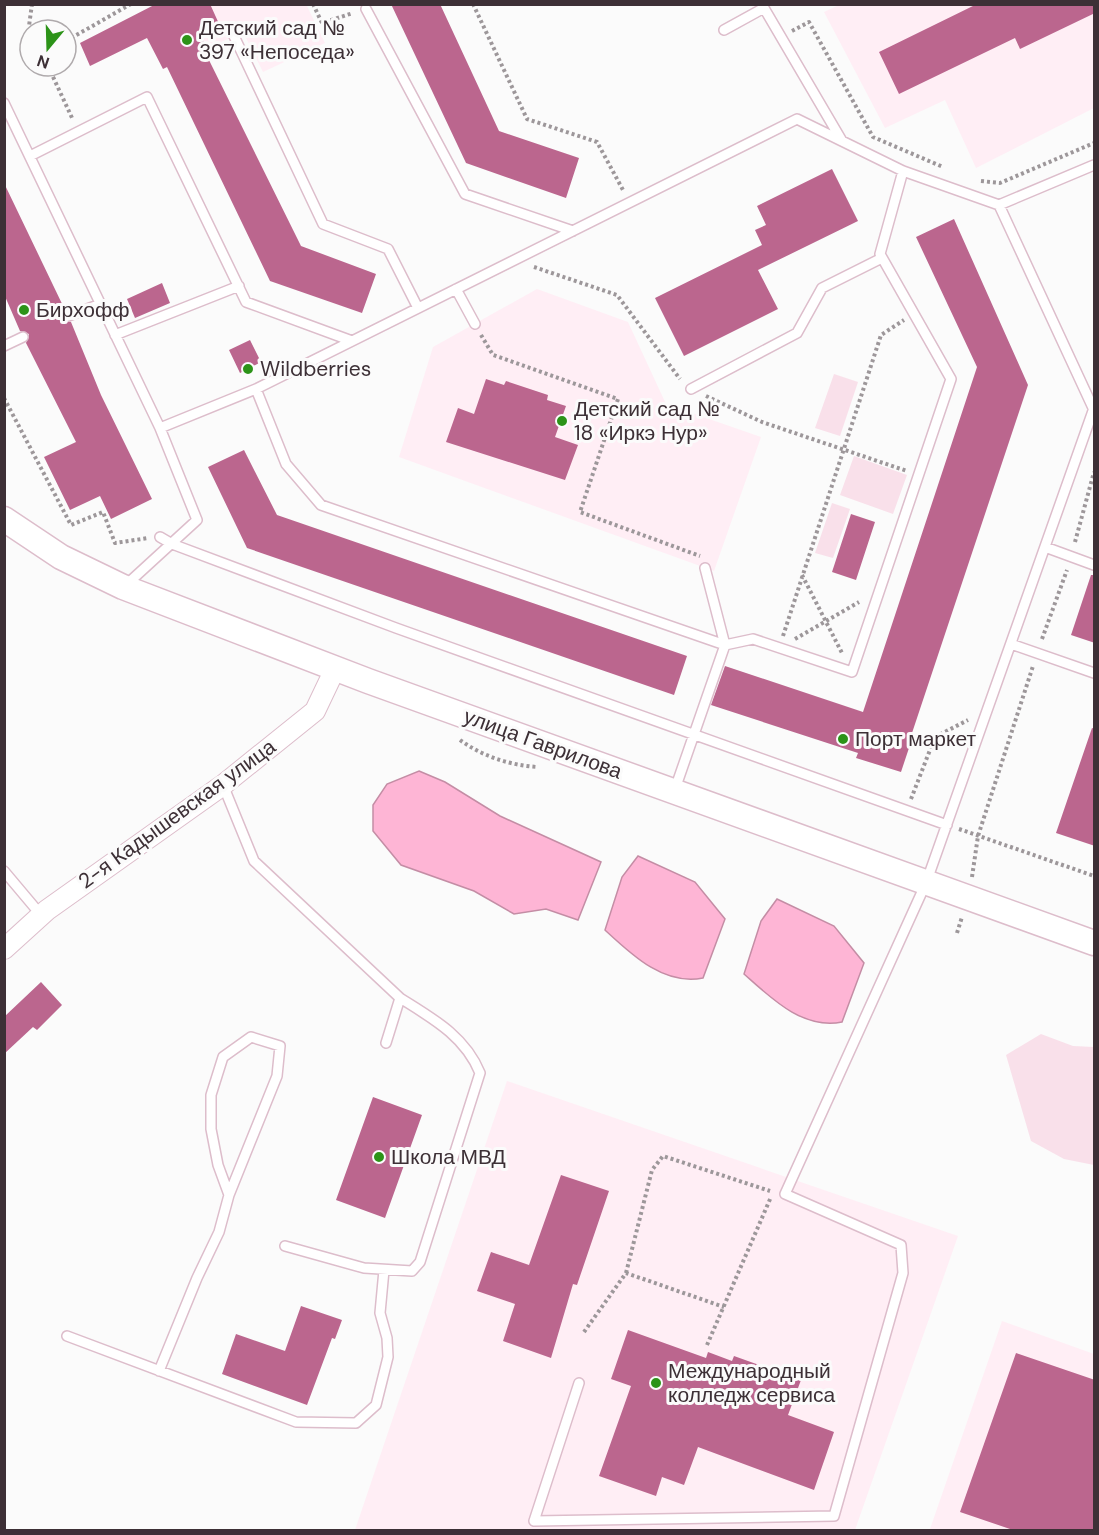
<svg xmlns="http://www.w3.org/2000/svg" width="1099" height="1535" viewBox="0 0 1099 1535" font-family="'DM Sans',sans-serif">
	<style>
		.built { fill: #ffeef5 }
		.green { fill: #f9e0ea }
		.water { fill: #feb5d5; stroke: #c48da5; stroke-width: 1.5 }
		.building { fill: #bb668e }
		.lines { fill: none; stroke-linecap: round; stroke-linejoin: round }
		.service-casing { stroke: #ddbdcb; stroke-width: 12 }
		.minor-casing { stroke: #ddbdcb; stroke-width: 22 }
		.tertiary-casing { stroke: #ddbdcb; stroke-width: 27 }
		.path { stroke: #9d979a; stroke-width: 4; stroke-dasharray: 3 3; stroke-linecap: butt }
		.service { stroke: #fff; stroke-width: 9 }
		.minor { stroke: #fff; stroke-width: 20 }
		.tertiary { stroke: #fff; stroke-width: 24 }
		.poi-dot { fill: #2c9318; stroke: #fbfbfb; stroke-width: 2 }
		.labels { text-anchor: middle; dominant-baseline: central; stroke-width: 6; stroke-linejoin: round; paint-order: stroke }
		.poi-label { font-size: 21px; fill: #3d3036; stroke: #fbfbfb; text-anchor: start }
		.street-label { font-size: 21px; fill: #3d3036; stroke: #fbfbfb }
	</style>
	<rect width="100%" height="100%" fill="#fbfbfb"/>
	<path class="built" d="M306 4 325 43 263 72 243 32 163 69 147 38 90 66 80 43 156 5Z
		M841 4 1094 5V108L976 168 945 100 885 128 824 12Z
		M537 289 628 322 666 404 761 437 714 571 399 457 433 347Z
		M507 1081 958 1236 855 1530H355Z
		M1002 1321 1094 1354V1530L930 1529Z"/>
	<path class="green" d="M834 374 858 382 840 436 815 428Z
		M854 456 907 475 893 514 840 495Z
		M832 503 850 509 833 558 815 553Z
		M1041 1034 1073 1046 1094 1047V1165L1064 1159 1031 1141 1006 1055Z"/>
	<path class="water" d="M419 771 445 782 500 816 601 862 578 920 546 909 514 914 474 891 401 865 373 831V805L387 784Z
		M638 856 695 882 725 919 703 978C664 986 632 955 605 930L622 877Z
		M777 899 834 926 864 963 842 1022C803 1030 771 998 744 974L761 921Z"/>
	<path class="building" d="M156 4H210L220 26 200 35 208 49 204 50 301 246 376 274 362 313 270 281 167 67 163 69 147 38 90 66 80 43Z
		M391 4H440L499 131 579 158 566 198 466 163Z
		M977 4H1095V13L1020 49 1015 38 899 94 879 52Z
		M832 169 858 221 758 270 778 309 684 356 655 298 762 245 755 230 766 225 757 206Z
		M4 183 65 310 62 319 71 322 101 395 152 499 111 519 100 496 70 510 44 457 76 442 26 343 29 334 20 331 4 294Z
		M954 219 1028 385 910 739H912L901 772 856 758 858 753 711 705 725 666 863 712 977 367 916 237Z
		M162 283 170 303 135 318 127 299Z
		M250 340 261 362 240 373 229 350Z
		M486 379 504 385 506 381 548 395 547 400 566 406 555 437 578 445 565 480 446 442 458 408 474 414Z
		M244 450 277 515 687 656 674 695 247 548 208 467Z
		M851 514 875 522 856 580 832 572Z
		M1091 575H1095V643L1071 635Z
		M1092 728 1095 729V846L1056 833Z
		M41 982 62 1005 37 1030 33 1027 4 1054V1017Z
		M373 1097 422 1115 385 1218 336 1200Z
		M561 1175 609 1191 577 1285 573 1284 551 1358 503 1341 515 1304 477 1291 491 1252 529 1265Z
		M301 1306 342 1320 335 1339 332 1338 307 1405 222 1374 236 1334 285 1351Z
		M628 1330 706 1358 708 1352 732 1361 734 1356 801 1380 788 1415 834 1432 814 1490 698 1447 684 1485 662 1477 656 1496 599 1476 631 1386 611 1379Z
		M1016 1353 1095 1380V1530H1013L960 1512Z"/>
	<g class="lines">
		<defs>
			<path id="service" d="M366 9 465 194 573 231
				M724 30 764 8 842 141
				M234 36 323 224 388 249 418 308
				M4 103 160 428 197 520 126 585
				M30 156 147 97 246 302 352 341
				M456 289 475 324
				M68 316 101 304
				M115 335 239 286
				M4 346 23 337
				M256 389 286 464 321 505 725 645
				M691 389 797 333 822 288 882 258
				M1094 410 999 205 1094 165
				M160 428 256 389 797 119 903 171 999 205
				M160 537 172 544 396 628 947 825
				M1045 547 1094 565
				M705 568 725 645
				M1011 644 1094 673
				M223 785 254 861 400 998 386 1043
				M675 789 725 645 753 639 852 672 951 379 880 254 903 171
				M4 871 41 915
				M285 1246 364 1268 412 1271 420 1262 480 1073C465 1036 432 1018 400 998
				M67 1336 296 1422 356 1423 376 1405 388 1357 387 1338 380 1313 384 1270
				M159 1371 197 1278 219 1232 229 1195 218 1165 211 1129V1095L223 1057 251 1037 280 1046 277 1076 229 1195
				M579 1383 534 1521 834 1516 903 1273 901 1245 785 1194 926 883 1094 408"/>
			<path id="minor" d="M4 949 47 910 223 785 315 711 335 669"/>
			<path id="tertiary" d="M4 519 61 557 123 587 368 681 1094 943"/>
		</defs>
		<use href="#service" class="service-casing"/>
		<use href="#minor" class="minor-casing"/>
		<use href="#tertiary" class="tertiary-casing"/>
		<path class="path" d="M313 4 322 23 353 13
			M473 4 527 119 597 142 623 190
			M31 30 29 26 32 4
			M792 31 809 22 873 137 943 167
			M66 41 131 4
			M48 66 73 120
			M981 181 1000 183 1094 143
			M534 267 617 295 680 379
			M481 335 493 355 618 399 580 512 700 556
			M706 396 762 422 907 471
			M4 398 71 525 103 512 115 543 148 538
			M1075 542 1094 472
			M802 575 842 653
			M783 636 881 335 904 320
			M795 639 859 602
			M1042 639 1067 570
			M460 740C482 756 509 765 537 767
			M911 799 935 737 968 720
			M959 829 1094 876
			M972 877 978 836 1033 666
			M957 933 962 917
			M626 1273 652 1170 663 1156 770 1191
			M584 1332 626 1273 724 1307
			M707 1345 771 1197"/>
		<use href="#service" class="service"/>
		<use href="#minor" class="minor"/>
		<use href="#tertiary" class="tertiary"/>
	</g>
	<g class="poi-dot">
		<circle cx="187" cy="40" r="6"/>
		<circle cx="24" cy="310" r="6"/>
		<circle cx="248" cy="369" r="6"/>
		<circle cx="562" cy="421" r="6"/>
		<circle cx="843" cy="739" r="6"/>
		<circle cx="379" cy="1157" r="6"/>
		<circle cx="656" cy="1383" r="6"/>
	</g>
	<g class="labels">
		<g class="poi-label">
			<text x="199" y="28">Детский сад №<tspan x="199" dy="24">397 «Непоседа»</tspan></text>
			<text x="36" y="310">Бирхофф</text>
			<text x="260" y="369">Wildberries</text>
			<text x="574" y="409">Детский сад №<tspan x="574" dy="24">18 «Иркэ Нур»</tspan></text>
			<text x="855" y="739">Порт маркет</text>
			<text x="391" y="1157">Школа МВД</text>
			<text x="668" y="1371">Международный<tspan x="668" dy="24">колледж сервиса</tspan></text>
		</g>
		<g class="street-label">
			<text transform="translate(543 744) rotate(20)">улица Гаврилова</text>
			<text transform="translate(177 814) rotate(-36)">2-я Кадышевская улица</text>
		</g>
	</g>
	<rect width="1099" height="1535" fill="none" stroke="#3d3036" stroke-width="12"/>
	<g transform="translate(48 48) rotate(199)"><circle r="28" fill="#fbfbfb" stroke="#afaaac" stroke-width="1.5"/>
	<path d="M0-4.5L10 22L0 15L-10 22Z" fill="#2c9318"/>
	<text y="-9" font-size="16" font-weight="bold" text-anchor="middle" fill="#3d3036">N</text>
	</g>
</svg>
